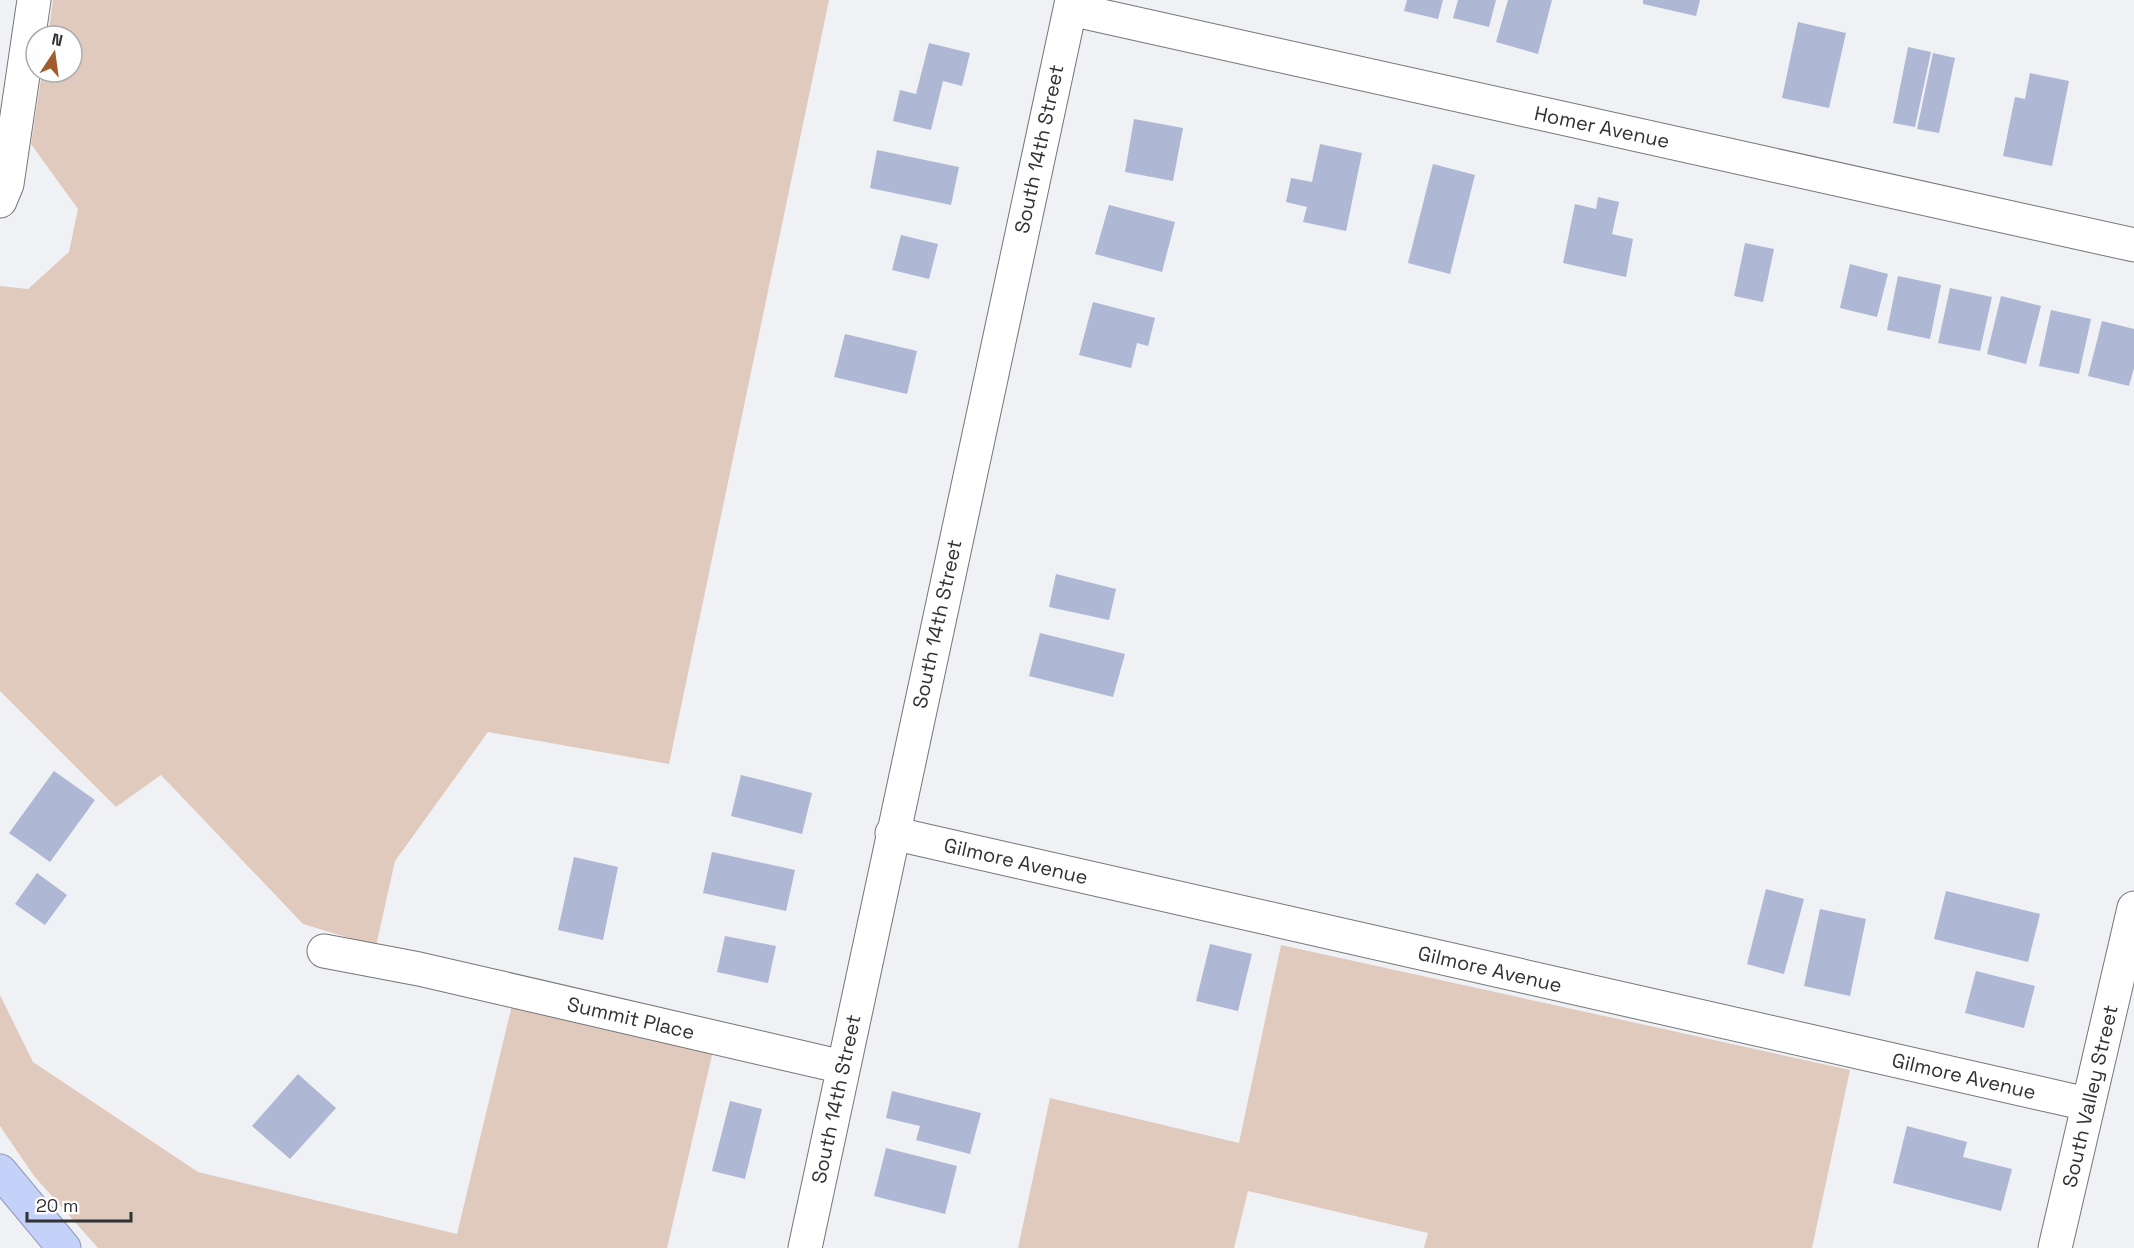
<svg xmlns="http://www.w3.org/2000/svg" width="2134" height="1248" viewBox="0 0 2134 1248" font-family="'Space Grotesk',sans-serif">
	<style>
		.green { fill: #e0cabe }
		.building { fill: #aeb7d4 }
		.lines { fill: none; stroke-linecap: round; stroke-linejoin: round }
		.minor-casing { stroke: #747578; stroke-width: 35 }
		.highway-casing { stroke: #9199b4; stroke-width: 35 }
		.minor { stroke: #fff; stroke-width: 33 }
		.highway { stroke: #c4d1f9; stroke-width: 33 }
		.labels { text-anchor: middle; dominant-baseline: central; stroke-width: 4.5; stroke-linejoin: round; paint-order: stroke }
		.street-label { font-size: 20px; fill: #313233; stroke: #fefeff }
	</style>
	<rect width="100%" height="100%" fill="#f0f1f4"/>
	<path class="green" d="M53 0H829L669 764 488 732 395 861 376 946 303 924 161 775 116 807 0 691V286L28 289 69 252 78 209 31 144 42 72H72V36H48Z
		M1281 945 1850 1070 1812 1248H1424L1428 1233 1248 1191 1234 1248H1018L1050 1098 1239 1143Z
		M0 995 33 1062 198 1172 457 1234 512 1005 713 1051 667 1248H98L34 1176 0 1126Z"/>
	<path class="building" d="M1407 0H1443L1438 19 1404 11Z
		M1458 0H1496L1489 27 1453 18Z
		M1508 0H1552L1538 54 1496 42Z
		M1643 0H1700L1696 16 1643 4Z
		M1798 22 1846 33 1829 108 1782 98Z
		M929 43 970 53 962 86 943 81 931 130 893 121 900 90 916 94Z
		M1908 47 1931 52 1915 127 1893 123Z
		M1933 53 1955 58 1939 133 1917 129Z
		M2030 73 2069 81 2052 166 2003 156 2015 97 2025 99Z
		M1134 119 1183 128 1173 181 1125 172Z
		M1320 144 1362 153 1346 231 1303 222 1307 207 1286 202 1291 178 1312 182Z
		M877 150 959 167 951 205 870 188Z
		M1433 164 1475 175 1450 274 1408 263Z
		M1598 197 1619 202 1612 234 1633 239 1626 277 1563 263 1575 204 1596 209Z
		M1109 205 1175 222 1162 272 1095 254Z
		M901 235 938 244 929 279 892 270Z
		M1745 243 1774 249 1763 302 1734 296Z
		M1850 264 1888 274 1877 317 1840 308Z
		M1898 276 1941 285 1930 339 1887 330Z
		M1950 288 1992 297 1980 351 1938 343Z
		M2001 296 2041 306 2026 364 1987 354Z
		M1093 302 1155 318 1148 346 1137 343 1131 368 1079 355Z
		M2051 310 2091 319 2079 374 2039 366Z
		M2102 321 2134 329V368L2129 386 2088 376Z
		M845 334 917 351 907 394 834 377Z
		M1056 574 1116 589 1109 620 1049 607Z
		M1040 633 1125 654 1113 697 1029 676Z
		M54 771 95 800 50 862 9 833Z
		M741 775 812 793 802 834 731 816Z
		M712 852 795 870 786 911 703 893Z
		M574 857 618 867 603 940 558 930Z
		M37 873 67 895 45 925 15 904Z
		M1766 889 1804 899 1784 974 1747 964Z
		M1946 891 2040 914 2028 962 1934 939Z
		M1820 909 1866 919 1850 996 1804 986Z
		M725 936 776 946 768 983 717 972Z
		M1210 944 1252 954 1238 1011 1196 1001Z
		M1976 971 2035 986 2024 1028 1965 1013Z
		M298 1074 336 1108 290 1159 252 1126Z
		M892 1091 981 1113 970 1154 916 1140 920 1126 886 1118Z
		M730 1101 762 1109 745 1179 712 1171Z
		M1907 1126 1967 1142 1963 1157 2012 1169 2001 1211 1893 1183Z
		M886 1148 957 1166 945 1214 874 1196Z"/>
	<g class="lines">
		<defs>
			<path id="minor" d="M1070 9 2134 245
				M0 201 7 184 34 0
				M892 833 2087 1104
				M324 951 419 969 843 1067
				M805 1248 1072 0
				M2055 1248 2134 908"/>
			<path id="highway" d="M0 1171 64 1248"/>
		</defs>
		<use href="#minor" class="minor-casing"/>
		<use href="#highway" class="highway-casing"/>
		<use href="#minor" class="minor"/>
		<use href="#highway" class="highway"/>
	</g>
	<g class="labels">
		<g class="street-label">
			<text transform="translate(1602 127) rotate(12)">Homer Avenue</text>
			<text transform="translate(1039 149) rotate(-78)">South 14th Street</text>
			<text transform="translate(937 624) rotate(-78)">South 14th Street</text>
			<text transform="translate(1016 861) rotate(13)">Gilmore Avenue</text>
			<text transform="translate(1490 969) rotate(13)">Gilmore Avenue</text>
			<text transform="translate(631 1018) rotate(13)">Summit Place</text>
			<text transform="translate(1964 1076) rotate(13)">Gilmore Avenue</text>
			<text transform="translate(2090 1096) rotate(-77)">South Valley Street</text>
			<text transform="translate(836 1099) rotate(-78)">South 14th Street</text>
		</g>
	</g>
	<g transform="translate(54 54) rotate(13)"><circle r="28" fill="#fefeff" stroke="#acacad" stroke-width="1.5"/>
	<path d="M0-4.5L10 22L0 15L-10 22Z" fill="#a05b2f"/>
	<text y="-9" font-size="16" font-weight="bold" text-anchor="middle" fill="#313233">N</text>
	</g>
	<path d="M27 1212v9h104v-9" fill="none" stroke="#313233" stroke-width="3"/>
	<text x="36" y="1212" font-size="18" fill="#313233" stroke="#fefeff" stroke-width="4.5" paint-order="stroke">20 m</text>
</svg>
